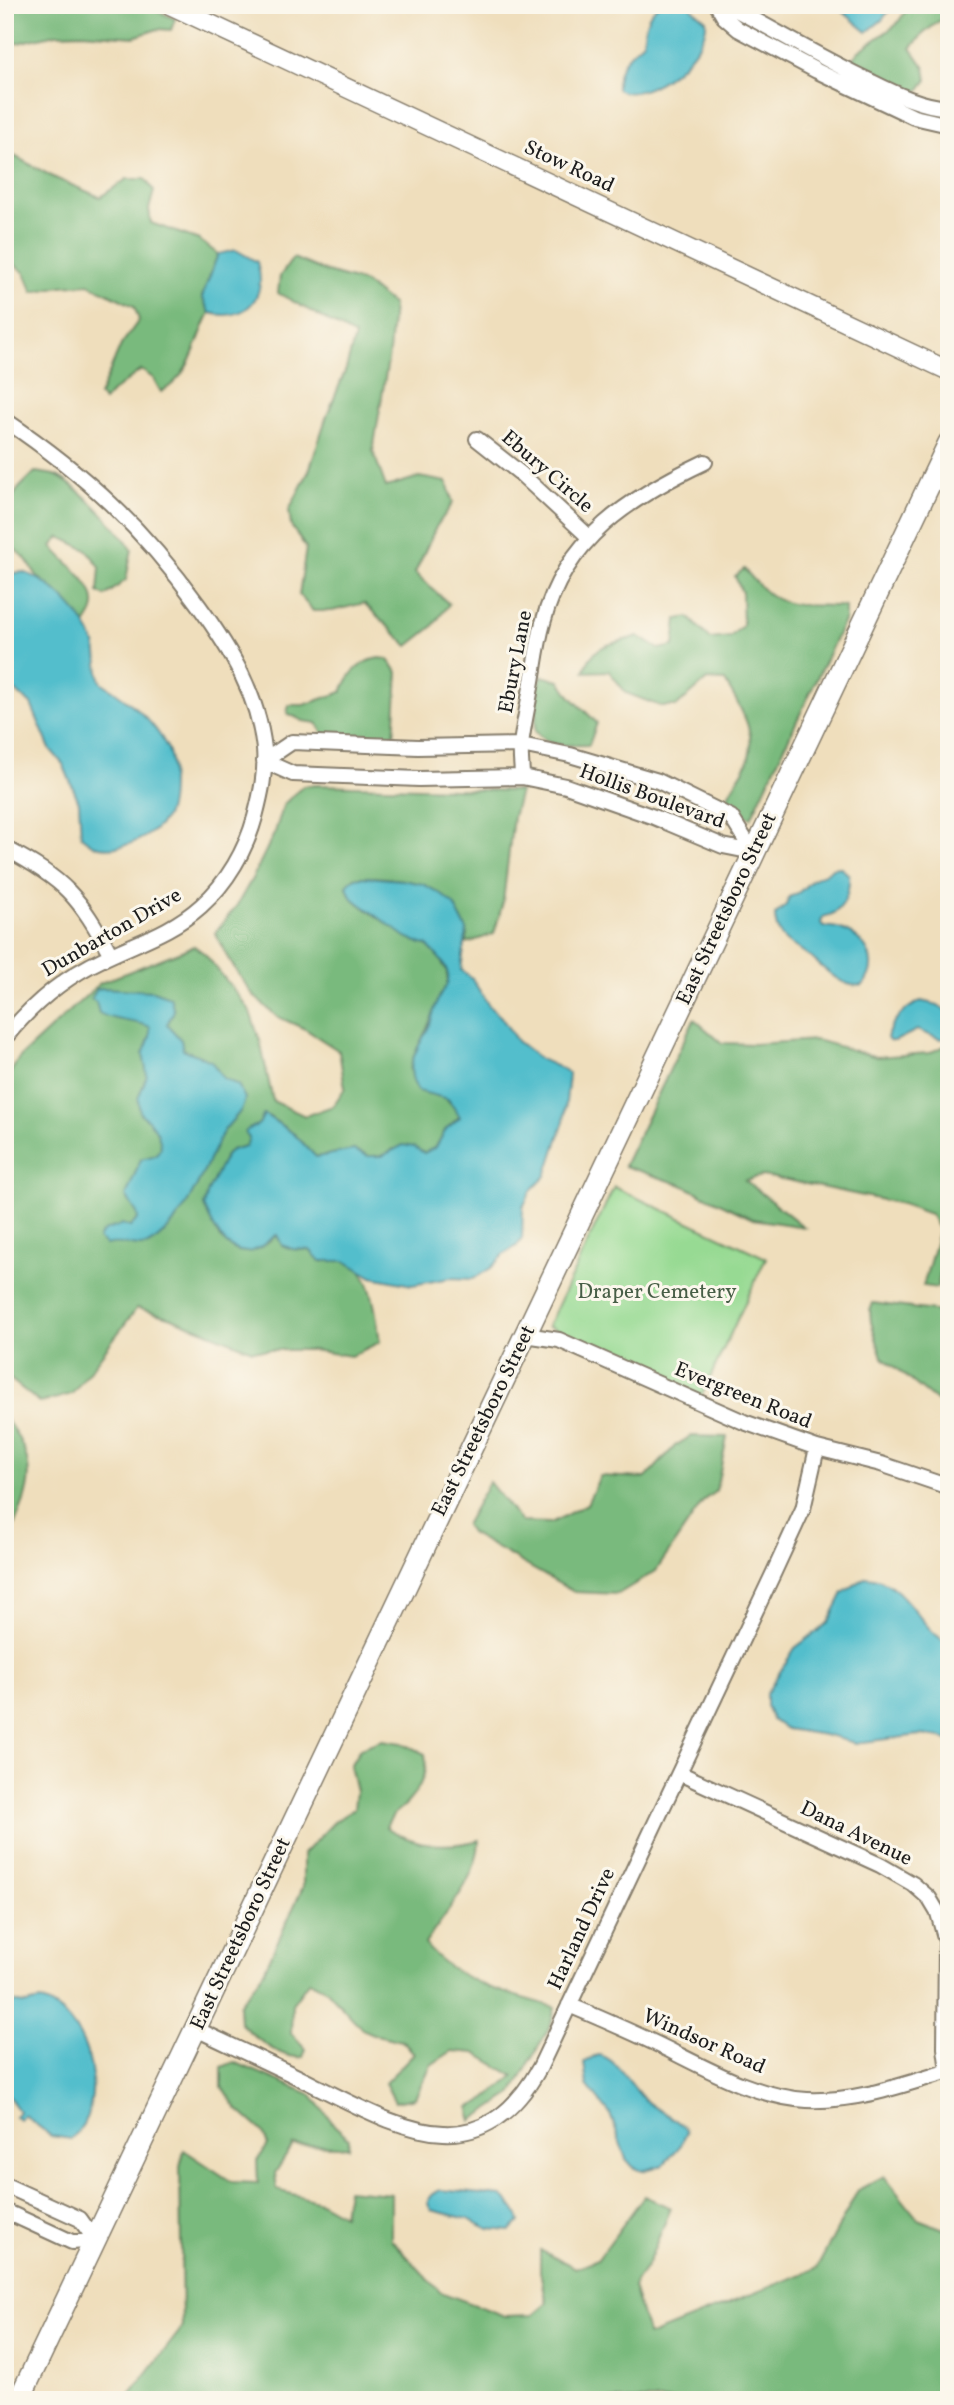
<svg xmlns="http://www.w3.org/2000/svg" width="954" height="2405" viewBox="0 0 954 2405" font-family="Vollkorn,serif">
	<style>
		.green { fill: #97da93; stroke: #5a7b58; stroke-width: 2 }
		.forest { fill: #79ba7d; stroke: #4a6b4c; stroke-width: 2 }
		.water { fill: #52becc; stroke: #376d74; stroke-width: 2 }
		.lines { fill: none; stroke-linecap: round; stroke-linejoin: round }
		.minor-casing { stroke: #867d6c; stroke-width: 18 }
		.tertiary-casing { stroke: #867d6c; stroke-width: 21 }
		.secondary-casing { stroke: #867d6c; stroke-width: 24 }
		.minor { stroke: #fff; stroke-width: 14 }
		.tertiary { stroke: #fff; stroke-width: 18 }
		.secondary { stroke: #fff; stroke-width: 21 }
		.labels { text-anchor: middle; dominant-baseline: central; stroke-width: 6; stroke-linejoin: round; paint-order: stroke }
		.street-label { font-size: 21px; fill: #1c1c1c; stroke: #fbf7ec }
		.park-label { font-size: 21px; fill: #475e46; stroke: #fbf7ec }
	</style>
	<rect width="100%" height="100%" fill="#fbf7ec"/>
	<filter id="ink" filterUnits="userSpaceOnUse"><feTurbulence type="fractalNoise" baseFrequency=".0143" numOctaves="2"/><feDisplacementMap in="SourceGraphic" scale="14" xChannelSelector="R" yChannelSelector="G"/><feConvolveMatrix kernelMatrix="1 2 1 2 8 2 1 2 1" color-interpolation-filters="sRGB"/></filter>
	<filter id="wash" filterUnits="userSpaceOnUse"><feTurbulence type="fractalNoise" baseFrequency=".00686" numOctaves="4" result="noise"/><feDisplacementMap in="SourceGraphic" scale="28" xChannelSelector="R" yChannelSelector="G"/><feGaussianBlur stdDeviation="1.57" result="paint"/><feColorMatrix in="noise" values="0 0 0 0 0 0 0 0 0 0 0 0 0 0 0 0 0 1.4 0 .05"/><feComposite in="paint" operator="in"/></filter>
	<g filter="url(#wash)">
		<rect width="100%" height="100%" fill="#efdebc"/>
		<path class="green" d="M614 1187 766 1258 701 1397 548 1326Z"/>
		<path class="forest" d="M5 5H146L175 19 171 30 158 29 134 37 82 33 56 34 5 46Z
			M910 5H949V13L923 34 911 48 925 68 927 80 916 94 893 85 849 63 859 51 896 25Z
			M5 151 55 178 100 197 127 179H145L154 191 149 209 151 223 199 240 218 254 202 297 210 313C195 341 192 376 161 392L153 378 141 370 112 392 104 401 99 396 121 345 139 320 134 306 89 284 61 286 33 292 25 273 5 257Z
			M293 258 327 272 365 283 393 305 389 354 373 451 386 487 419 477 447 482 453 503 436 527 415 573 449 604 432 627 408 646 364 603 332 611H313L299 595 306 548 291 526 289 510 309 471 326 418 346 369 355 336 278 293 280 276Z
			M35 472C42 473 50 473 57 476 80 488 117 527 132 549L126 580 105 596 98 592 100 567 87 550 60 537 52 546C65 564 101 585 93 611 91 616 87 622 84 626L68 603 38 577 25 558 5 541V508L19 488Z
			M744 569C753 578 762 591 773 597 795 610 821 603 845 607V619L751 818 725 805C728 789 739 780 746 765 760 735 740 707 725 681L707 680 677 706H660L626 693 609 671 584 672C593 641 614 645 638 636L659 649 674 646 677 619 689 617 710 639 730 637 743 625 742 593 735 576Z
			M379 658 387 659 398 672 394 738 338 739 324 735 317 723 303 721 287 713 289 705H304L342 692C348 675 360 661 379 658Z
			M542 676 560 681 571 697 597 723 589 745C567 745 550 749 535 731L538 688Z
			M318 785 520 791 513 817 503 902 494 934 467 943C468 931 464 928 459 918 446 888 417 881 386 878 375 877 365 876 354 878L347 886C348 889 349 893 351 896 357 905 418 944 427 945L439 956 447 972 448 984 438 1000 435 1011 414 1056 410 1070C425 1083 453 1100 460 1116L446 1129 436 1147 430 1151 424 1153 393 1149 387 1156H368L354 1150 316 1157 294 1134 268 1116 259 1124 246 1146 231 1150 225 1157 206 1200 204 1206 220 1238 233 1247 265 1244 277 1235 282 1245 292 1249 310 1250 321 1261C329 1262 335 1259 343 1260 374 1265 376 1318 380 1342L351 1356 311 1350H252L172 1318 137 1308 72 1394 40 1403 10 1379 5 1367V1082L19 1058 100 983 194 946 205 954 249 1009 260 1041 273 1101 305 1116 333 1106 345 1088 339 1051 305 1029 276 1016 253 995 229 960 215 933 237 905 253 877 275 832 284 804 303 786Z
			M694 1019 722 1043 754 1044 816 1040 877 1057 929 1053 949 1044V1238L937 1288 923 1286 939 1230 930 1214 902 1204 787 1180 762 1176 745 1180 804 1227 753 1219 682 1185 624 1166Z
			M873 1303 949 1313V1418L946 1409 882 1357 871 1322 870 1311Z
			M5 1418C45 1469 27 1494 5 1547Z
			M691 1436 727 1437 716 1491 704 1500 656 1571 618 1594 574 1592 470 1533 465 1525 489 1482 521 1522 551 1523 587 1504 600 1476 646 1478 675 1446Z
			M382 1740 402 1743 425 1754C428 1771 420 1789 408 1802 400 1811 390 1814 386 1827 415 1846 446 1849 479 1840 478 1880 445 1912 425 1944 455 1982 510 1995 555 2007L551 2024 512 2094 471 2121 470 2107 485 2100 514 2076 475 2053 452 2051 431 2065 415 2098 395 2102 385 2083 414 2053 402 2041 376 2035 362 2029 327 1990 309 1981 292 2004 291 2033 306 2049 303 2057C278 2059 257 2039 240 2023L239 2005 264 1971 303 1887V1854L334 1822 354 1809 356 1791 350 1766 360 1748Z
			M234 2062 312 2095 335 2126 349 2138 348 2148 339 2146 293 2145 275 2173 277 2190 320 2202 343 2215 347 2190 391 2194V2239L440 2292 505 2316 533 2315 547 2303 540 2272V2250L576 2268 598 2259 644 2196 671 2208 649 2261 633 2287 648 2336 817 2268 858 2190 884 2176 918 2219 949 2231V2400H126L182 2328 180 2166 184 2150 232 2182 258 2183 257 2161 268 2145 262 2131 237 2109 222 2087V2067Z"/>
		<path class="water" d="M659 5H688L706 20C710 51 644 107 617 89 616 66 627 56 643 42 645 26 646 15 659 5Z
			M835 5H893L882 20 867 32Z
			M236 250 257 262C268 298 246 322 210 313L202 297 218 254Z
			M23 572C52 581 85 616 95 644 99 656 97 670 101 682 128 700 153 719 168 749 172 759 172 771 171 781 171 793 171 807 165 818 153 837 122 851 99 847 93 846 86 840 81 836L79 802 63 764 50 749 31 704 17 692 5 691V574Z
			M840 867 849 875C850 894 843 914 823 917L821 923 823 927C853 924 887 957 863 985 841 990 821 964 805 953 797 947 788 945 782 937 777 930 775 923 775 915L786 905 789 897C800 894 804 887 812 880 819 874 825 877 832 868Z
			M367 877 403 880 423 884 441 894 454 905 467 930 461 969 472 979 490 1007 501 1017 517 1041 540 1059 565 1070 569 1074 564 1121 546 1176 531 1191 523 1207 522 1238 518 1245 503 1255 491 1268 473 1279 451 1278 412 1285 372 1277 345 1261H320L310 1250 292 1249 282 1245 277 1235C269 1239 262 1248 253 1251 226 1258 212 1225 204 1206L208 1191 225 1157 231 1150 246 1146 249 1138 245 1133 247 1130 259 1124 264 1114 294 1134 316 1157 354 1150 368 1156H382L403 1145 414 1147 424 1153 436 1147 446 1129 460 1117 448 1099 418 1091C402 1066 418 1049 429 1026 433 1017 434 1008 438 1000 441 991 450 986 448 975 446 963 435 954 427 945L421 944 406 937 360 904 351 897 347 886C352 877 358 877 367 877Z
			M103 988 153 991 170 997 174 1011 167 1024 181 1040 183 1049 211 1061 223 1078 238 1085 245 1098C244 1113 230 1120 222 1134 202 1170 186 1224 148 1245 140 1249 120 1240 106 1245L98 1239C102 1228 113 1229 122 1224L130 1227 138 1219 137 1213 126 1196 141 1159 156 1155 161 1147C159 1131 152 1123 140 1113L138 1099 147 1075 143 1054 150 1037V1027C135 1020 115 1022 99 1013L96 1002 91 999 97 989Z
			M921 1001 938 1005 949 1013V1037L940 1039 917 1030 895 1041H889L887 1038C891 1020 904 1009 921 1001Z
			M866 1577C897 1578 912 1611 932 1631 937 1636 943 1640 949 1645V1741L940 1737 920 1735 855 1743 824 1735 787 1729 772 1720 766 1706V1694L795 1648 828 1623 843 1593Z
			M5 2000C12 2002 19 2004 27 2004 34 2003 39 1999 47 2003 92 2024 110 2105 71 2139L51 2136 24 2115 20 2120 15 2117 19 2111 5 2091Z
			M598 2055C616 2056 632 2089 646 2101 659 2113 677 2117 687 2131L681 2145 663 2165 642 2171 633 2167 626 2159 610 2114 587 2085 584 2062Z
			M440 2190 502 2196C510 2202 518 2212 520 2222L510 2231 489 2229 468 2219 431 2210C424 2200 430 2194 440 2190Z"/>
	</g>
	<g filter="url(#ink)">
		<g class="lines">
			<defs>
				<path id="minor" d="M717 5 724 17 738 29 817 71 914 117 949 125
					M727 5C775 30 822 59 872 82 896 94 921 106 949 108
					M5 420C85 474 143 528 199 606 230 649 258 694 264 749 266 772 261 794 255 817 246 850 227 883 201 906 172 932 138 942 103 959 65 977 32 1004 5 1038
					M477 439 520 473 589 537
					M264 761 292 742 418 747 521 745 570 755 658 781 731 817 753 852
					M264 761 293 774 419 779 522 777 566 786 654 817 723 846 753 852
					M522 777C522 767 520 756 521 745 523 726 528 706 531 687 535 665 537 644 543 623 565 538 631 497 705 462
					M5 848C65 880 79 896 111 955
					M525 1335 559 1340 744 1422 817 1448 881 1464 949 1487
					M679 1773 880 1865 913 1884 929 1898 938 1913 946 1941 945 2048 948 2071
					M569 2005C602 2019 635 2033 667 2049 711 2071 757 2097 807 2100 856 2102 903 2085 949 2071
					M196 2029C234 2047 273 2065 312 2084 398 2126 479 2177 540 2067L774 1572 803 1509 817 1448
					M5 2185 80 2219 95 2240 72 2242 5 2211"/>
				<path id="tertiary" d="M170 5 949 371"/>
				<path id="secondary" d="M19 2400 949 443"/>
			</defs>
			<use href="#minor" class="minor-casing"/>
			<use href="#tertiary" class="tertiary-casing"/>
			<use href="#secondary" class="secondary-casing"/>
			<use href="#minor" class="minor"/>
			<use href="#tertiary" class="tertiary"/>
			<use href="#secondary" class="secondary"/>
		</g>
	</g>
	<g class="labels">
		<g class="street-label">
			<text transform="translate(569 167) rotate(25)">Stow Road</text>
			<text transform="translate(547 472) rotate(41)">Ebury Circle</text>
			<text transform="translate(516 662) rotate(-79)">Ebury Lane</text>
			<text transform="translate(652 797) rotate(20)">Hollis Boulevard</text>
			<text transform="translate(727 909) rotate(-65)">East Streetsboro Street</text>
			<text transform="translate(112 933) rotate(-30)">Dunbarton Drive</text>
			<text transform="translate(743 1396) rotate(22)">Evergreen Road</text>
			<text transform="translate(484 1421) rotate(-64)">East Streetsboro Street</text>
			<text transform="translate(856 1834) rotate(26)">Dana Avenue</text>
			<text transform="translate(582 1929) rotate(-65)">Harland Drive</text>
			<text transform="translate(241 1934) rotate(-65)">East Streetsboro Street</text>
			<text transform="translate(704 2042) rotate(24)">Windsor Road</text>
		</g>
		<g class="park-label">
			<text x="657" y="1292">Draper Cemetery</text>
		</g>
	</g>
	<rect width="954" height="2405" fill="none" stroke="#fbf7ec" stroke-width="28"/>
</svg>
